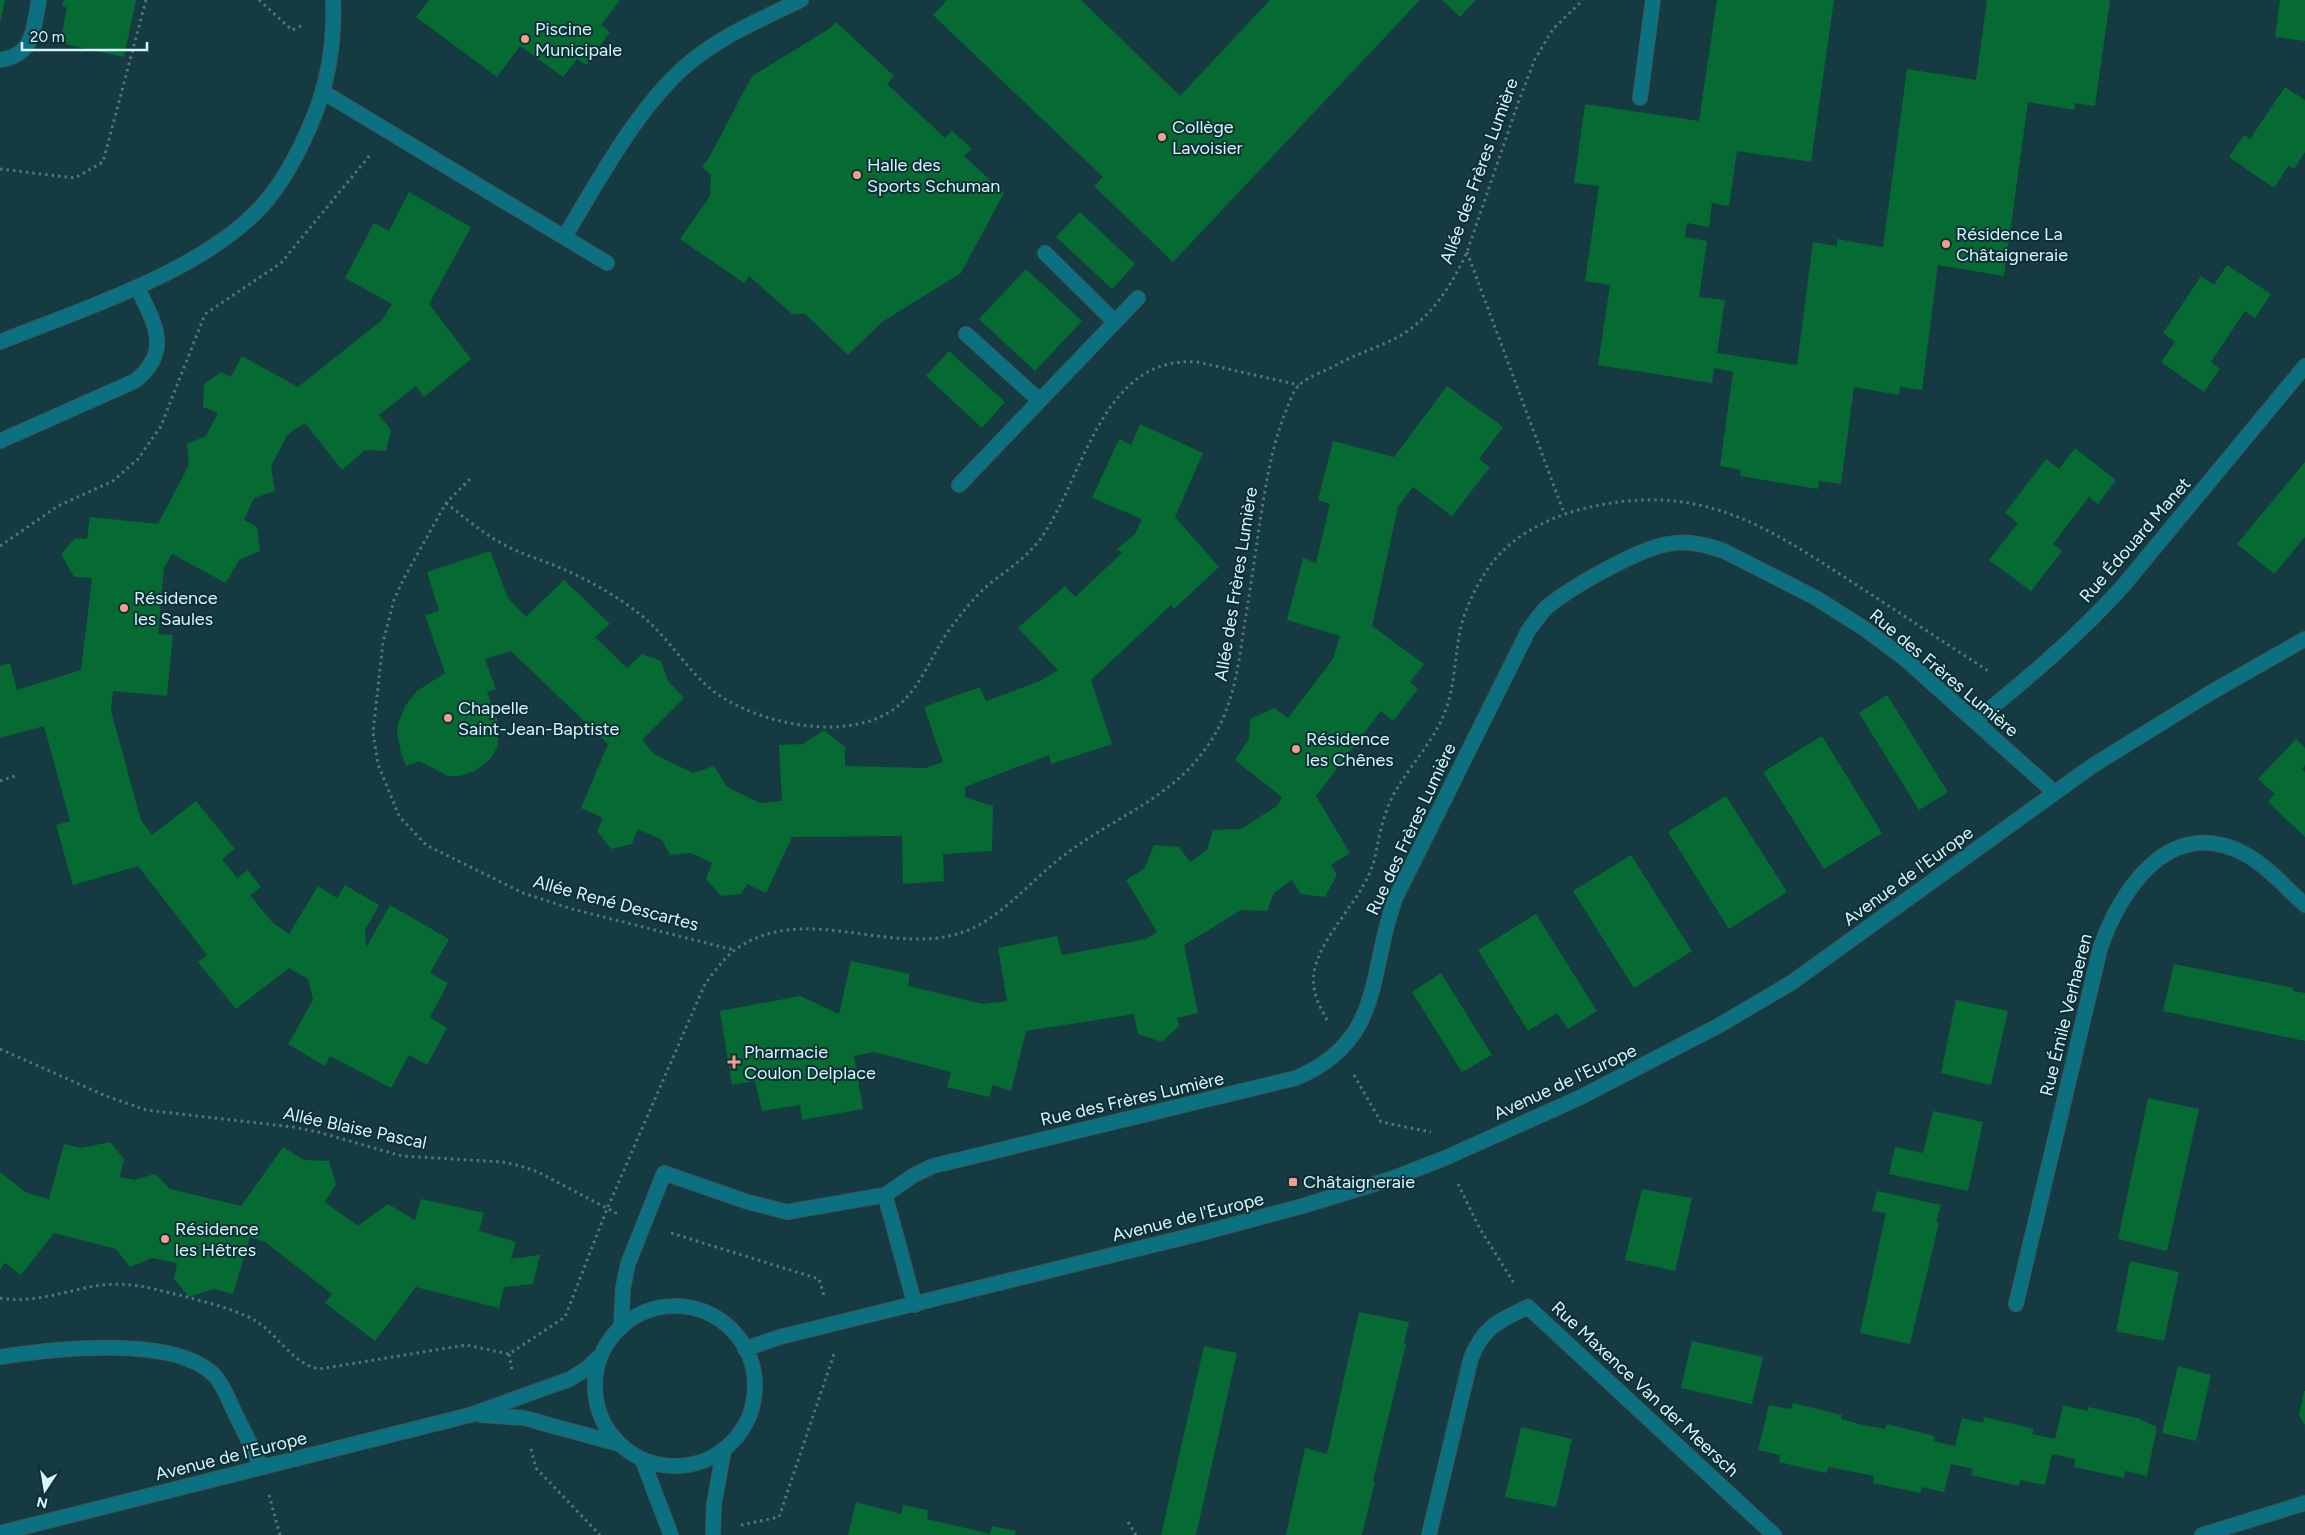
<svg xmlns="http://www.w3.org/2000/svg" width="2305" height="1535" viewBox="0 0 2305 1535" font-family="Figtree,sans-serif">
	<style>
		.building { fill: #066a33 }
		.lines { fill: none; stroke-linecap: round; stroke-linejoin: round }
		.service-casing { stroke: #38585e; stroke-width: 16 }
		.minor-casing { stroke: #38585e; stroke-width: 16 }
		.tertiary-casing { stroke: #38585e; stroke-width: 16 }
		.path { stroke: #52747b; stroke-width: 3; stroke-dasharray: 2.5 4; stroke-linecap: butt }
		.service { stroke: #0b7180; stroke-width: 14 }
		.minor { stroke: #0b7180; stroke-width: 14 }
		.tertiary { stroke: #0b7180; stroke-width: 14 }
		.poi-dot { fill: #f49d8c; stroke: #0a3036; stroke-width: 2 }
		.labels { text-anchor: middle; dominant-baseline: central; stroke-width: 4; stroke-linejoin: round; paint-order: stroke }
		.poi-label { font-size: 18px; fill: #d8f5fc; stroke: #0a3036; text-anchor: start }
		.street-label { font-size: 18px; fill: #d8f5fc; stroke: #0a3036 }
	</style>
	<rect width="100%" height="100%" fill="#163a41"/>
	<path class="building" d="M0 0H5L1 20H0Z
		M64 0H136L124 57 60 43 67 8 62 6Z
		M429 0H620L601 25 610 32 586 65 577 59 563 77 520 46 497 77 416 17Z
		M947 0H1081L1180 96 1270 0H1420L1173 262 1094 186 1103 177 933 15Z
		M1442 0H1476L1460 17Z
		M1717 0H1834L1811 162 1737 151 1729 206 1712 203 1709 227 1687 223 1685 237 1707 241 1699 297 1725 300 1717 353 1797 365 1813 242 1837 246V239L1883 247 1907 69 1976 80 1987 0H2110L2095 106 2075 103 2074 110 2028 102 2004 276 1938 265 1922 390 1900 387 1899 395 1854 387 1841 484 1819 481 1818 489 1740 476 1741 470 1720 466 1733 372 1714 368 1712 383 1598 365 1610 285 1585 281 1599 186 1574 183 1585 104 1699 121Z
		M2280 0H2305V41L2275 37Z
		M836 22 894 76 887 84 945 138 952 131 972 149 964 156 1004 193 961 273 882 322 848 355 805 314H792L749 276 744 283 680 239 710 196 711 175 702 167 710 156 752 76 829 29Z
		M2285 87 2305 100V152L2294 169 2289 165 2274 188 2229 157 2244 135 2250 139Z
		M409 192 471 227 429 304 471 359 424 397 416 386 379 415 391 430 386 451 365 450 342 470 305 423 288 434 271 466 275 491 254 498 244 520 257 527 260 551 239 560 226 583 172 554 164 568 158 634 173 635 167 696 113 691 111 711 141 820 152 835 196 801 235 849 222 859 237 878 248 870 261 887 250 895 272 922 289 934 318 886 337 898 345 885 379 905 365 930 366 948 390 905 449 939 430 973 448 983 430 1017 447 1028 427 1065 409 1055 391 1088 330 1056 325 1066 288 1044 313 1000 308 979 289 968 236 1009 198 962 207 955 138 866 73 885 56 825 70 821 44 726 0 738V666L10 663 17 690 81 670 92 578 74 577 61 554 75 538 87 539 90 517 158 524 189 465 187 444 206 436 218 413 203 407 204 384 221 372 231 377 242 356 298 387 382 320 392 304 345 278 374 223 389 231Z
		M1080 212 1135 264 1112 289 1056 237Z
		M2227 265 2271 294 2255 318 2245 311 2211 362 2220 369 2204 392 2161 362 2175 342 2163 333 2201 276 2214 285Z
		M1026 269 1082 321 1035 371 979 319Z
		M949 351 1005 402 982 428 926 376Z
		M1447 386 1503 427 1479 459 1490 467 1452 516 1413 487 1398 507 1372 626 1424 664 1410 682 1418 689 1393 721 1381 711 1316 796 1350 853 1331 865 1337 875 1325 897 1301 894 1292 880 1274 893 1267 911 1241 910 1184 945 1198 1013 1177 1018 1179 1026 1162 1042 1138 1034 1134 1014 1026 1031 1011 1091 993 1085 989 1097 947 1087 951 1072 874 1052 854 1056 863 1109 802 1120 800 1105 762 1111 755 1081 732 1085 720 1011 800 996 839 1014 851 961 910 974 908 986 983 1004 1007 1001 998 948 1057 936 1062 955 1146 939 1157 932 1126 880 1144 869 1154 845 1179 847 1190 862 1207 850 1213 830 1241 829 1277 806 1282 797 1235 760 1249 739 1250 719 1274 708 1288 718 1333 659 1340 636 1287 620 1303 558 1316 563 1330 504 1318 500 1333 441 1394 457Z
		M1140 424 1203 453 1175 517 1219 567 1174 609 1171 605 1091 680 1112 744 1051 764 1049 755 965 787V797L993 806 992 851 943 854 944 881 903 884 902 836 792 837 766 893 747 884 741 894 721 896 706 879 712 863 691 853 670 855 662 840 638 829 632 844 611 849 597 831 603 818 581 808 608 744 511 651 485 659 496 689 487 692 498 722 499 730 497 748 490 759 475 771 458 776H448L419 761 406 766 401 753 397 733 398 724 405 706 417 691 445 673 425 615 439 611 427 572 490 551 508 598 526 617 564 580 610 624 595 637 627 668 642 654 661 661 668 681 684 698 642 740 654 754 693 773 714 766 727 787 760 803 782 801 779 745 803 744 824 730 845 747V766L925 768 943 762 924 707 980 687 986 701 1040 681 1058 670 1018 628 1065 586 1075 597 1122 553 1117 549 1135 534 1142 519 1092 498 1119 439 1131 445Z
		M2075 448 2116 480 2098 504 2089 497 2071 520 2053 544 2062 551 2031 591 1989 560 2018 523 2005 513 2046 459 2059 469Z
		M2305 462V537L2274 574 2237 544Z
		M1887 695 1948 792 1919 810 1859 713Z
		M1822 736 1882 833 1824 869 1763 772Z
		M2296 739 2305 748V765L2302 769 2305 772V837L2268 802 2275 794 2258 779Z
		M1726 796 1787 892 1729 929 1668 832Z
		M1631 855 1692 951 1634 988 1573 891Z
		M1536 914 1597 1011 1568 1029 1557 1013 1528 1031 1478 950Z
		M2174 964 2294 988 2293 991 2305 993V1041L2163 1011Z
		M1441 973 1492 1055 1462 1072 1412 992Z
		M1956 1000 2008 1011 1991 1085 1941 1073Z
		M2148 1098 2199 1109 2167 1251 2118 1239Z
		M1933 1111 1983 1122 1968 1191 1889 1174 1895 1147 1923 1153Z
		M110 1142 124 1159 120 1177 134 1180 155 1174 170 1189 241 1206 283 1147 304 1160 329 1161 336 1184 325 1202 358 1226 388 1204 415 1220 421 1199 484 1213 479 1231 516 1242 511 1259 540 1255 533 1284 504 1287 499 1308 416 1287 375 1341 325 1303 332 1294 265 1242 250 1237 233 1294 214 1289 189 1297 174 1279 177 1263 152 1258 130 1267 116 1249 54 1233 21 1275 5 1263 0 1270V1172L27 1193 49 1199 64 1144 81 1148Z
		M1642 1189 1692 1198 1675 1271 1625 1260Z
		M1877 1191 1941 1205 1936 1223H1939L1910 1344 1860 1333 1886 1213 1872 1211Z
		M2130 1261 2179 1272 2164 1341 2116 1331Z
		M1359 1312 1409 1322 1404 1343 1406 1344 1373 1481 1375 1482 1362 1535H1286L1305 1448 1327 1454Z
		M1692 1341 1763 1357 1752 1404 1681 1388Z
		M1204 1346 1237 1353 1196 1535H1161Z
		M2178 1366 2211 1375 2196 1441 2162 1433Z
		M2304 1391H2305V1425L2299 1415Z
		M1793 1403 1842 1415 1841 1419 1863 1425 1885 1429 1887 1424 1935 1436 1933 1441 1955 1446 1962 1418 1983 1423 1984 1417 2034 1429 2032 1434 2055 1439 2063 1405 2088 1411V1407L2137 1418 2157 1427 2147 1476 2125 1471 2124 1478 2074 1467 2075 1459 2052 1454 2045 1485 2020 1480 2019 1486 1971 1475 1973 1469 1951 1464 1944 1492 1922 1487 1920 1493 1873 1483 1874 1476 1829 1467 1826 1473 1779 1462 1780 1455 1758 1450 1769 1405 1791 1409Z
		M1521 1427 1572 1439 1556 1507 1505 1497Z
		M856 1502 901 1514 903 1505 928 1510 927 1519 990 1534 992 1526 1016 1531 1015 1535H848Z"/>
	<g class="lines">
		<defs>
			<path id="service" d="M1045 253 1115 322
				M966 334 1039 400
				M959 485 1138 298"/>
			<path id="minor" d="M0 60C35 55 33 28 39 0
				M323 92 607 263
				M1640 98 1653 0
				M565 236C597 183 634 114 680 71 714 39 759 20 801 0
				M0 342C82 309 201 272 261 207 282 184 298 154 310 126 327 87 335 43 333 0
				M0 441 135 381C173 351 154 322 137 287
				M1975 721C2027 679 2078 636 2123 586L2305 366
				M885 1195 915 1305
				M2016 1304 2100 949C2120 889 2171 814 2245 854 2267 866 2286 888 2305 905
				M621 1327 623 1288 628 1264 664 1173 748 1202 787 1212 885 1195 914 1175 933 1166 1296 1078C1384 1041 1368 974 1395 899L1528 631C1534 623 1540 614 1547 607 1571 587 1638 549 1668 544 1688 540 1706 545 1724 551L1816 598 1865 629 1904 658 2054 792
				M0 1357C52 1349 175 1334 215 1376 223 1385 228 1398 233 1409 243 1429 252 1448 262 1467
				M1429 1535 1471 1358C1484 1326 1499 1321 1528 1307L1774 1535
				M2202 1535 2305 1503"/>
			<path id="tertiary" d="M595 1386a80 80 0 1 1 160 0a80 80 0 1 1-160 0Z
				M745 1349 780 1337 1202 1233 1306 1205 1394 1178 1445 1158 1579 1098 1718 1026 1791 983 2092 766 2210 693 2305 639
				M481 1415 524 1418 619 1444
				M642 1459 671 1535
				M0 1533 470 1415 570 1379 586 1369 601 1355
				M713 1535 714 1504 724 1449"/>
		</defs>
		<use href="#service" class="service-casing"/>
		<use href="#minor" class="minor-casing"/>
		<use href="#tertiary" class="tertiary-casing"/>
		<path class="path" d="M259 0 292 30 303 25
			M0 169 75 178 103 162 146 0
			M1467 252 1564 513
			M470 479 446 503 404 578 394 600 383 642 373 733 378 764 399 816 426 845 523 893 572 909 734 950
			M446 503C464 517 482 533 503 544 522 555 543 560 563 569 588 580 615 595 637 612 664 632 682 663 706 685 749 724 852 746 899 705 924 683 934 648 955 622 966 608 978 593 992 582 1010 568 1027 557 1041 538 1084 478 1101 355 1197 362L1299 385
			M0 546 58 506 113 481 138 459 161 426 205 314 281 263 370 155
			M0 781 15 776
			M1327 1020C1323 1012 1318 1004 1316 996 1300 948 1365 905 1375 857 1380 832 1384 809 1398 787 1413 762 1436 738 1446 709 1455 684 1455 656 1460 631 1465 608 1476 586 1489 567 1510 537 1547 518 1582 509 1698 480 1763 524 1855 584 1900 613 1945 643 1990 672
			M0 1049 106 1096 146 1110 293 1127 318 1132 402 1156 503 1162 521 1166 538 1172 618 1214
			M1354 1075 1381 1122 1431 1132
			M1458 1184 1480 1229 1514 1283
			M671 1233 819 1279 824 1296
			M0 1298C35 1304 67 1290 101 1285 121 1283 139 1285 158 1290 183 1296 235 1308 256 1321 278 1335 293 1364 319 1369L466 1345 509 1354 565 1317 607 1209 705 984C714 972 724 958 736 949 813 896 906 970 984 922 1015 903 1038 874 1067 853 1125 810 1185 794 1220 725 1235 694 1239 661 1244 627 1250 592 1255 556 1260 521 1266 485 1271 450 1284 416 1288 407 1292 391 1300 384 1309 376 1326 371 1336 365 1356 354 1377 348 1396 338 1429 321 1452 285 1467 252L1518 103 1535 59 1553 29 1583 0
			M509 1354 512 1370
			M531 1449 536 1468 600 1535
			M269 1495 280 1535
			M1128 1522 1136 1535
			M741 1525 779 1517 834 1354"/>
		<use href="#service" class="service"/>
		<use href="#minor" class="minor"/>
		<use href="#tertiary" class="tertiary"/>
	</g>
	<g class="poi-dot">
		<circle cx="525" cy="39" r="5"/>
		<circle cx="1162" cy="137" r="5"/>
		<circle cx="857" cy="175" r="5"/>
		<circle cx="1946" cy="244" r="5"/>
		<circle cx="124" cy="608" r="5"/>
		<circle cx="448" cy="718" r="5"/>
		<circle cx="1296" cy="749" r="5"/>
		<path d="M731.5 1054.5h5v5h5v5h-5v5h-5v-5h-5v-5h5z"/>
		<rect x="1288" y="1177" width="10" height="10" rx="2.5"/>
		<circle cx="165" cy="1239" r="5"/>
	</g>
	<g class="labels">
		<g class="poi-label">
			<text x="535" y="29">Piscine<tspan x="535" dy="21">Municipale</tspan></text>
			<text x="1172" y="127">Collège<tspan x="1172" dy="21">Lavoisier</tspan></text>
			<text x="867" y="165">Halle des<tspan x="867" dy="21">Sports Schuman</tspan></text>
			<text x="1956" y="234">Résidence La<tspan x="1956" dy="21">Châtaigneraie</tspan></text>
			<text x="134" y="598">Résidence<tspan x="134" dy="21">les Saules</tspan></text>
			<text x="458" y="708">Chapelle<tspan x="458" dy="21">Saint-Jean-Baptiste</tspan></text>
			<text x="1306" y="739">Résidence<tspan x="1306" dy="21">les Chênes</tspan></text>
			<text x="744" y="1052">Pharmacie<tspan x="744" dy="21">Coulon Delplace</tspan></text>
			<text x="1303" y="1182">Châtaigneraie</text>
			<text x="175" y="1229">Résidence<tspan x="175" dy="21">les Hêtres</tspan></text>
		</g>
		<g class="street-label">
			<text transform="translate(1479 171) rotate(-70)">Allée des Frères Lumière</text>
			<text transform="translate(2135 540) rotate(-49)">Rue Édouard Manet</text>
			<text transform="translate(1236 584) rotate(-81)">Allée des Frères Lumière</text>
			<text transform="translate(1944 673) rotate(40)">Rue des Frères Lumière</text>
			<text transform="translate(1411 829) rotate(-65)">Rue des Frères Lumière</text>
			<text transform="translate(1908 876) rotate(-36)">Avenue de l'Europe</text>
			<text transform="translate(616 903) rotate(15)">Allée René Descartes</text>
			<text transform="translate(2066 1015) rotate(-76)">Rue Émile Verhaeren</text>
			<text transform="translate(1565 1082) rotate(-25)">Avenue de l'Europe</text>
			<text transform="translate(1132 1099) rotate(-13)">Rue des Frères Lumière</text>
			<text transform="translate(355 1128) rotate(12)">Allée Blaise Pascal</text>
			<text transform="translate(1188 1217) rotate(-14)">Avenue de l'Europe</text>
			<text transform="translate(1645 1389) rotate(43)">Rue Maxence Van der Meersch</text>
			<text transform="translate(231 1456) rotate(-14)">Avenue de l'Europe</text>
		</g>
	</g>
	<g transform="translate(45 1490) rotate(192)" stroke="#0a3036" stroke-width="4" paint-order="stroke">
	<path d="M0-4L9 19L0 12L-9 19Z" fill="#d8f5fc"/>
	<text y="-8" font-size="14" font-weight="bold" text-anchor="middle" fill="#d8f5fc">N</text>
	</g>
	<path d="M22 42v8h125v-8" fill="none" stroke="#d8f5fc" stroke-width="2.5"/>
	<text x="30" y="42" font-size="15" fill="#d8f5fc" stroke="#0a3036" stroke-width="4" paint-order="stroke">20 m</text>
</svg>
